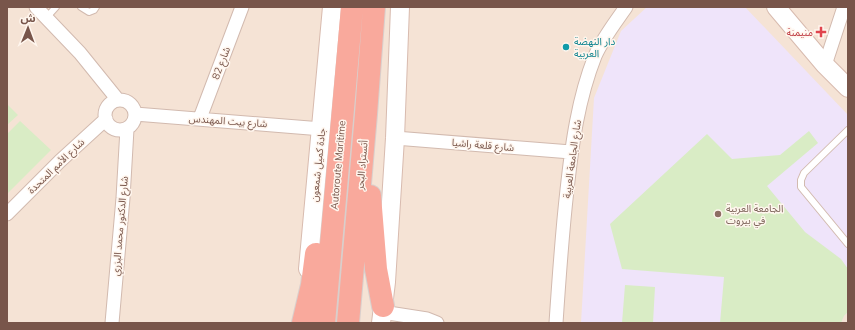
<svg xmlns="http://www.w3.org/2000/svg" width="855" height="330" viewBox="0 0 855 330" font-family="Mulish,'Noto Sans Arabic',sans-serif">
	<style>
		.residential { fill: #f5e3d5 }
		.education { fill: #efe4fa }
		.green { fill: #d9ecc5 }
		.lines { fill: none; stroke-linecap: round; stroke-linejoin: round }
		.service-casing { stroke: #d2baaf; stroke-width: 8 }
		.minor-casing { stroke: #d2baaf; stroke-width: 15 }
		.secondary-casing { stroke: #d8bbaf; stroke-width: 20 }
		.motorway-casing { stroke: #d9cfcc; stroke-width: 24 }
		.service { stroke: #fff; stroke-width: 6 }
		.minor { stroke: #fff; stroke-width: 13 }
		.secondary { stroke: #fff; stroke-width: 18 }
		.motorway { stroke: #f9a99c; stroke-width: 22 }
		.health-dot { fill: #e0444e; stroke: #fff6ee; stroke-width: 1.5 }
		.culture-dot { fill: #0f9aa8; stroke: #fff6ee; stroke-width: 1.5 }
		.education-dot { fill: #8d6e63; stroke: #fff6ee; stroke-width: 1.5 }
		.labels { text-anchor: middle; dominant-baseline: central; stroke-width: 3; stroke-linejoin: round; paint-order: stroke }
		.health-label { font-size: 10px; fill: #be3a42; stroke: #fff6ee; text-anchor: end }
		.culture-label { font-size: 10px; fill: #0d838f; stroke: #fff6ee; text-anchor: start }
		.street-label { font-size: 10px; fill: #78554a; stroke: #fff6ee }
		.education-label { font-size: 10px; fill: #785e54; stroke: #fff6ee; text-anchor: start }
	</style>
	<rect width="100%" height="100%" fill="#fdf2e7"/>
	<path class="residential" d="M7 7H848V323H7Z"/>
	<path class="education" d="M647 7H745L848 115V312L844 316 841 323H581L594 98 621 31Z"/>
	<path class="green" d="M7 104 18 115 7 125Z
		M20 121 51 150 7 194V134Z
		M809 131 818 143 767 186 805 232 841 259 848 269V312L844 316 841 323H720L724 277 622 269 610 224 707 134 732 159 780 155Z
		M625 285 655 287 653 323H622Z"/>
	<g class="lines">
		<defs>
			<path id="service" d="M81 7 89 12 94 10 96 7
				M46 18 56 7
				M848 130 804 173 801 180V187L848 244"/>
			<path id="minor" d="M36 7 80 53 118 100
				M825 65 844 7
				M105 115a15 15 0 1 1 30 0a15 15 0 1 1-30 0Z
				M135 114 322 129
				M200 118 242 7
				M395 138 571 152
				M7 214 60 161 106 119
				M382 312 427 319 437 323
				M112 323 123 198 127 129
				M556 323C559 278 562 234 567 190 572 144 578 99 595 56 603 38 615 23 626 7"/>
			<path id="secondary" d="M776 7 825 65 848 88
				M308 269 332 7
				M381 323 386 282 395 138 400 7"/>
			<path id="motorway" d="M370 196 376 269 383 306
				M303 323 312 285 316 254
				M324 323 352 7
				M348 323 366 114 374 7"/>
		</defs>
		<use href="#service" class="service-casing"/>
		<use href="#minor" class="minor-casing"/>
		<use href="#secondary" class="secondary-casing"/>
		<use href="#motorway" class="motorway-casing"/>
		<use href="#service" class="service"/>
		<use href="#minor" class="minor"/>
		<use href="#secondary" class="secondary"/>
		<use href="#motorway" class="motorway"/>
	</g>
	<path class="health-dot" d="M819 26h4v4h4v4h-4v4h-4v-4h-4v-4h4z"/>
	<circle class="culture-dot" cx="566" cy="47" r="4"/>
	<circle class="education-dot" cx="718" cy="214" r="4"/>
	<g class="labels">
		<g class="health-label">
			<text x="813" y="32">منيمنة</text>
		</g>
		<g class="culture-label">
			<text x="574" y="41">دار النهضة<tspan x="574" dy="12">العربية</tspan></text>
		</g>
		<g class="street-label">
			<text transform="translate(221 63) rotate(-69)">شارع 82</text>
			<text transform="translate(228 121) rotate(4)">شارع بيت المهندس</text>
			<text transform="translate(483 145) rotate(5)">شارع قلعة راشيا</text>
			<text transform="translate(572 159) rotate(-82)">شارع الجامعة العربية</text>
			<text transform="translate(318 165) rotate(-84)">جادة كميل شمعون</text>
			<text transform="translate(338 165) rotate(-85)">Autoroute Maritime</text>
			<text transform="translate(362 165) rotate(-85)">أتستراد البحر</text>
			<text transform="translate(56 166) rotate(-44)">شارع الأمم المتحدة</text>
			<text transform="translate(120 226) rotate(-85)">شارع الدكتور محمد البزري</text>
		</g>
		<g class="education-label">
			<text x="726" y="208">الجامعة العربية<tspan x="726" dy="12">في بيروت</tspan></text>
		</g>
	</g>
	<rect width="855" height="330" fill="none" stroke="#78554a" stroke-width="16"/>
	<g transform="translate(28 28) rotate(1)" stroke="#fff6ee" stroke-width="3" paint-order="stroke">
	<path d="M0-3L7 15L0 10L-7 15Z" fill="#78554a"/>
	<text y="-6" font-size="11" font-weight="bold" text-anchor="middle" fill="#78554a">ش</text>
	</g>
</svg>
